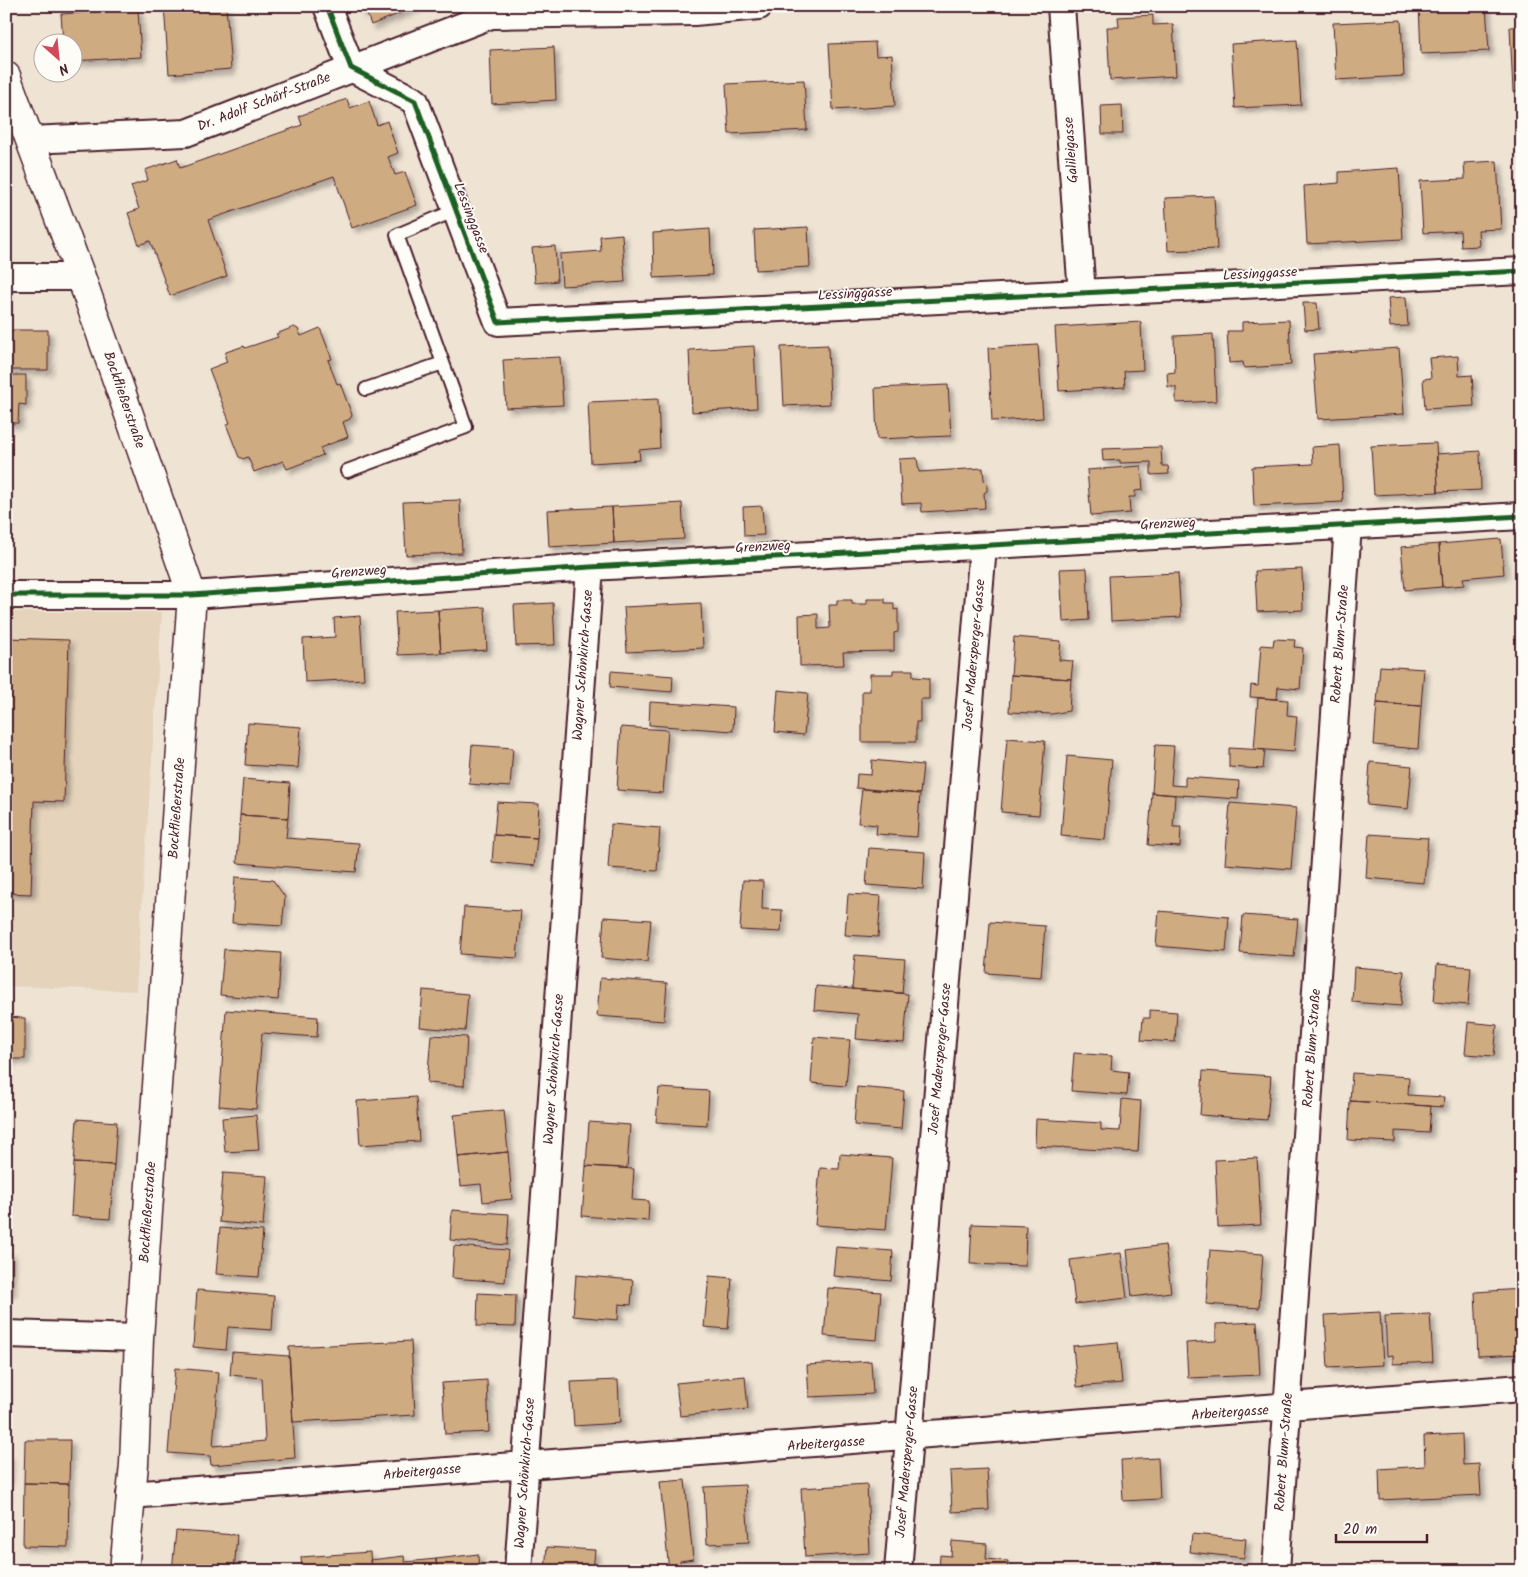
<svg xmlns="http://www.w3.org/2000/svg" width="1528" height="1577" viewBox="0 0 1528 1577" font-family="Kalam,sans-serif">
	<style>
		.built { fill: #e5d3bb }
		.building { fill: #cfab81; stroke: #4a1f2b; filter: url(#shadow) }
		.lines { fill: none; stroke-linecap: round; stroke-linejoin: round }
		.lane-casing { stroke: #4a1f2b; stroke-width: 16 }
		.street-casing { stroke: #4a1f2b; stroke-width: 30 }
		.secondary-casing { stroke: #4a1f2b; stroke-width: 31 }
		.lane { stroke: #fdfcf7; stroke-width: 12 }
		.street { stroke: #fdfcf7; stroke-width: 26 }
		.secondary { stroke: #fdfcf7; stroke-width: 28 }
		.cycleway-casing { stroke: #fdfcf7; stroke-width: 8 }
		.cycleway { stroke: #1b5e20; stroke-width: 5 }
		.labels { text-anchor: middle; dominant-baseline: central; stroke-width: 4; stroke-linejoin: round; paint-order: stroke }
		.street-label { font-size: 14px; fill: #4a1f2b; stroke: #fdfcf7 }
	</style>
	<defs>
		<filter id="shadow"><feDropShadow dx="4.5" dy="4.5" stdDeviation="2.5" flood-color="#0004"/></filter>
	</defs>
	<rect width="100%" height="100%" fill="#efe4d4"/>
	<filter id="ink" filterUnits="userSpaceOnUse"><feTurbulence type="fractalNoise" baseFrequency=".02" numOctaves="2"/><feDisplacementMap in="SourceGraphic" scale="10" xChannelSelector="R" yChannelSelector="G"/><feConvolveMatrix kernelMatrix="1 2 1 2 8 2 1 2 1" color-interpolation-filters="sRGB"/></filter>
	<g filter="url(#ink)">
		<path class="built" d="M6 612H162L136 991 6 986Z"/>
		<path class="building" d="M164 6H226L231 69 169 74Z
			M358 6H418L371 25 366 11 361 13Z
			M1419 6H1486L1489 51 1421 54Z
			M138 9 141 57 72 61V42H63L61 14Z
			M1153 15V25L1173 24 1176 76 1110 80 1107 27H1119L1118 17Z
			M1401 20 1404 76 1336 80 1333 23Z
			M1522 26V91L1513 92 1510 27Z
			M1297 40 1301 105 1235 108 1231 44Z
			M875 42 876 56 892 55 895 106 833 110 829 44Z
			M554 47 556 100 492 104 490 50Z
			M804 80 807 130 729 134 726 84Z
			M347 99 350 108 369 101 377 125 387 121 398 153 388 157 395 175 405 172 417 205 352 228 334 176 208 220 227 276 170 296 150 241 139 245 128 213 139 209 131 186 148 180 145 170 177 159 180 168 302 125 299 116Z
			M1122 105 1123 134H1102L1101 106Z
			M1497 161 1501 229 1478 230 1479 246 1461 247 1460 231 1423 233 1420 181 1465 179 1464 163Z
			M1399 168 1403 239 1307 244 1304 186 1339 183V172Z
			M1214 196 1217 249 1168 251 1165 198Z
			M808 227 810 267 756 270 754 230Z
			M710 229 712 275 654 278 653 233Z
			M622 234 625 282 562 286 560 254 601 251 600 236Z
			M555 246 557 281 535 283 532 248Z
			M1406 297 1408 326 1390 327 1388 298Z
			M1303 303H1317L1319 329 1305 330Z
			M1289 320 1291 365 1244 368 1243 362 1229 363 1227 331H1242V322Z
			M1141 322 1143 370 1124 371 1125 387 1059 391 1055 327Z
			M294 327 298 329 301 336 320 328 332 359 328 360 337 384 340 383 352 415 350 419 343 422 348 437 320 448 323 455 287 469 283 461 254 472 248 457 243 459 239 457 226 424 230 423 209 369 227 362 225 357 226 352 244 346 245 348 278 337 276 334Z
			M6 330H48V370H6Z
			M1213 334 1216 401 1176 403V387H1168L1167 373 1175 372 1174 336Z
			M828 345 830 404 784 406 781 347Z
			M1038 345 1043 418 992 421 988 348Z
			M754 346 757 408 692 412 689 350Z
			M1399 348 1404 414 1318 419 1313 354Z
			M1458 356 1459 376 1472 375 1474 406 1425 409 1423 379 1431 378 1429 358Z
			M560 357 563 405 506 408 503 360Z
			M6 375H26V405L19 404 18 423H6Z
			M948 385 951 436 877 439 875 388Z
			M658 399 660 448 639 450 640 460 591 463 588 402Z
			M1436 443 1438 492 1374 495 1371 446Z
			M1340 445 1343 502 1254 506 1252 467 1313 464 1312 447Z
			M1161 447 1162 466H1168L1169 474 1151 475V462L1120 463V460L1103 461 1102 449Z
			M1480 451 1481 490 1438 492 1437 454Z
			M917 458 919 472 983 468 984 480 987 483V491L984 493 985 508 922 512 921 503 902 504 899 459Z
			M1141 466 1143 490 1135 491V497H1129L1130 513 1091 516 1087 470Z
			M460 500 462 553 406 555 403 502Z
			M682 503 684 539 614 543 612 507Z
			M762 506 764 535 744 536 743 507Z
			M612 507 614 543 549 547 547 510Z
			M1501 539 1504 574 1463 578 1464 585 1442 587 1439 544Z
			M1439 544 1442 587 1405 590 1401 547Z
			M1087 568 1089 620 1063 622 1060 569Z
			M1302 569 1303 610 1257 612 1255 571Z
			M1178 573 1181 617 1111 621 1109 576Z
			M867 599H885V603H894V610L898 609V632L894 633V651L843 652 844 665 800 666 799 615 818 614V629L830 628 829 605H837V600H852V604H867Z
			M553 603 555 645 516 646 514 605Z
			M701 603 703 648 627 652 624 607Z
			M485 607 487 650 441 653 438 610Z
			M438 610 441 653 398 655 395 612Z
			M360 616 364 679 305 682 303 639 335 637 334 618Z
			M1014 637 1061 641 1059 660 1073 661 1071 679 1011 675Z
			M6 638 69 640 64 802 34 801 31 894 6 893Z
			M1274 639 1295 640 1294 647 1303 648 1300 689 1278 687 1277 699 1250 697 1251 685 1258 686 1261 645 1273 646Z
			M1380 666 1424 669 1421 706 1377 703Z
			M893 670H913V677L929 678V699H920V722H916V742H862V691H870V674H893Z
			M611 671 673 676 672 692 610 687Z
			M1011 675 1071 679 1069 711 1052 714 1009 712Z
			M778 690 808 693 804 735 775 732Z
			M1258 698 1288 700 1287 715 1297 716 1294 752 1254 749Z
			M650 702 734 707 733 731 649 725Z
			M1377 703 1421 706 1418 749 1374 745Z
			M1521 712H1522V746H1518Z
			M248 723 301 727 298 768 245 765Z
			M621 727 668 730 663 793 617 790Z
			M1007 738 1045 741 1039 815 1001 812Z
			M472 745 513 748 510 787 469 784Z
			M1155 745 1174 746 1171 785 1185 786V777L1239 781 1238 799 1152 793Z
			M1229 748 1265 750 1263 769 1229 767Z
			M1067 756 1112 760 1105 840 1061 836Z
			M872 760 923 765 920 794 856 788 857 774 871 775Z
			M1370 762 1412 766 1408 809 1367 805Z
			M243 779 290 783 288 818 240 815Z
			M862 789 920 794 917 837 876 834 877 825 858 823Z
			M1152 793 1175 795 1173 827H1181L1180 847 1148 845Z
			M497 802 539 804 537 838 494 835Z
			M1230 803 1296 808 1291 869 1225 864Z
			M240 815 288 818 286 838 359 843 356 872 237 863Z
			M611 824 660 828 657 871 608 868Z
			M1369 834 1428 838 1424 883 1366 878Z
			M494 835 537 838 534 866 492 862Z
			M869 848 925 852 923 889 866 885Z
			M235 877 273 880 285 897 282 926 232 923Z
			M743 880 763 881 762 909 782 910 781 932 740 930Z
			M848 894 881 896 878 937 845 935Z
			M464 907 521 911 517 958 460 954Z
			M1159 911 1229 917 1226 952 1156 946Z
			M1243 915 1298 919 1294 957 1240 953Z
			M604 917 651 920 647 962 601 958Z
			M990 922 1045 926 1041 977 986 973Z
			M224 949 281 953 278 1000 220 995Z
			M855 955 905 959 902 993 852 989Z
			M1437 964 1471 967 1468 1005 1434 1002Z
			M1354 967 1404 971 1401 1006 1352 1002Z
			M600 978 667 983 664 1021 597 1016Z
			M816 986 908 994 904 1043 856 1039 858 1014 814 1010Z
			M423 990 468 994 465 1031 420 1027Z
			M226 1010 318 1017 317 1037 262 1033 256 1109 219 1106Z
			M1150 1010 1177 1012 1175 1042 1141 1040 1143 1018H1150Z
			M6 1017 25 1018V1059H6Z
			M1468 1022 1497 1025 1494 1056 1465 1054Z
			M431 1035 467 1037 464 1086 427 1083Z
			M814 1037 850 1040 846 1086 811 1083Z
			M1074 1053 1112 1056 1111 1070 1129 1072 1127 1095 1071 1091Z
			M1203 1071 1271 1076 1267 1120 1200 1115Z
			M1352 1073 1409 1077 1408 1095 1444 1097 1443 1107 1350 1101Z
			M857 1087 904 1091 901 1129 854 1125Z
			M659 1088 709 1091 707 1125 656 1122Z
			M416 1097 419 1141 360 1145 357 1101Z
			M1122 1099 1141 1101 1138 1152 1035 1146 1036 1119 1101 1123V1130L1120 1131Z
			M1350 1101 1431 1106 1429 1133 1395 1131V1142L1348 1140Z
			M504 1110 508 1152 458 1157 454 1115Z
			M256 1115 259 1150 225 1152 222 1118Z
			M77 1119 117 1122 114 1165 74 1163Z
			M589 1122 630 1125 627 1168 586 1166Z
			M508 1152 512 1199 483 1202 481 1184 461 1186 458 1157Z
			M840 1154 892 1158 886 1230 815 1225 820 1168 839 1169Z
			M1257 1158 1261 1225 1218 1227 1215 1160Z
			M74 1163 114 1165 110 1219 71 1216Z
			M586 1166 634 1169 632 1200 649 1201 648 1221 582 1216Z
			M223 1173 267 1176 263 1226 219 1222Z
			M452 1210 509 1214 507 1245 450 1240Z
			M972 1224 1026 1226 1025 1266 970 1264Z
			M220 1228 263 1231 259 1277 216 1274Z
			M1165 1245 1171 1292 1132 1297 1127 1250Z
			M454 1246 508 1250 505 1282 452 1278Z
			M836 1247 893 1251 891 1281 833 1276Z
			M1210 1250 1263 1254 1259 1308 1206 1304Z
			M6 1252H11V1292H6Z
			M1121 1253 1127 1298 1075 1304 1070 1260Z
			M576 1275 633 1280 631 1305 619 1304 618 1320 573 1316Z
			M709 1276 732 1278 728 1329 704 1327Z
			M828 1288 881 1292 877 1340 824 1336Z
			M1522 1289V1354L1478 1356 1475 1292Z
			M197 1290 274 1296 272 1330 228 1327 226 1350 193 1347Z
			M478 1293 516 1295 515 1327 477 1326Z
			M1380 1312 1383 1365 1328 1368 1325 1315Z
			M1430 1314 1433 1362 1393 1364V1355L1387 1356 1385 1316Z
			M1257 1322 1260 1375 1188 1378 1186 1343 1216 1341V1324Z
			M411 1341 415 1415 293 1422 289 1347Z
			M1118 1342 1122 1383 1077 1387 1073 1346Z
			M232 1352 289 1356 295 1458 211 1465 210 1456 168 1453 175 1368 219 1372 213 1446 265 1441 262 1378 230 1375Z
			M871 1361 873 1394 809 1397 807 1365Z
			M745 1376 748 1409 680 1416 676 1383Z
			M487 1380 489 1432 445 1434 442 1383Z
			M618 1380 620 1423 574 1426 571 1382Z
			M1462 1434 1463 1465 1479 1464 1481 1495 1380 1500 1379 1469 1425 1466 1424 1436Z
			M25 1440H70L69 1484 24 1483Z
			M6 1455H9L8 1480H6Z
			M1158 1458 1160 1499 1123 1501 1121 1460Z
			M987 1469 989 1510 952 1512 950 1471Z
			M685 1480 693 1559 680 1561 681 1571H669L660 1482Z
			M24 1483 69 1484 68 1547 23 1546Z
			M867 1484 870 1553 805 1557 801 1488Z
			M745 1485 749 1542 707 1544 704 1487Z
			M176 1531 237 1535 234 1571H172Z
			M1192 1534 1246 1539 1244 1558 1190 1552Z
			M952 1541 987 1544 986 1559 1008 1561 1007 1571H939L940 1555 951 1556Z
			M547 1547 595 1550 593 1571H545Z
			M370 1552 371 1571H302L301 1557Z
			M478 1554 479 1571H437L436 1559Z
			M404 1556 405 1562 436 1559 437 1571H371L370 1560Z"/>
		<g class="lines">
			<defs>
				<path id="lane" d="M366 389 443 363
					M347 471 466 427 397 235 456 210"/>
				<path id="street" d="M327 6 351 68 415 101 498 322 1522 271
					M1061 6 1082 294
					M30 140 186 133 491 15 694 12 759 6
					M6 277H81
					M6 595H192L590 567 1522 516
					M6 1334 139 1338
					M130 1495C594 1458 1058 1428 1522 1388
					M518 1571 590 567
					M898 1571 983 546
					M1276 1571 1348 525"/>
				<path id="secondary" d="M6 76 81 277 192 595 139 1338 134 1464 124 1571"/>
			</defs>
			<use href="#lane" class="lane-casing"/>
			<use href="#street" class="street-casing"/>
			<use href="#secondary" class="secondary-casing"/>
			<use href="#lane" class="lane"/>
			<use href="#street" class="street"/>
			<use href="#secondary" class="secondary"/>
			<defs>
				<path id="cycleway" d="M327 6 351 68 415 101 498 322 1522 271
					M6 595H192L590 567 1522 516"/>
			</defs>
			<use href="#cycleway" class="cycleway-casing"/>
			<use href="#cycleway" class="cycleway"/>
		</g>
	</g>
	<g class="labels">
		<g class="street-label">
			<text transform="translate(264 102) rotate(-21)">Dr. Adolf Schärf-Straße</text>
			<text transform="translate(1071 150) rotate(-94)">Galileigasse</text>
			<text transform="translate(471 218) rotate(69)">Lessinggasse</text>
			<text transform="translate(1260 274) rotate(-3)">Lessinggasse</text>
			<text transform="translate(855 294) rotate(-3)">Lessinggasse</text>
			<text transform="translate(124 400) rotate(71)">Bockfließerstraße</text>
			<text transform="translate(1168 524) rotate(-3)">Grenzweg</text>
			<text transform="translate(763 547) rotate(-3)">Grenzweg</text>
			<text transform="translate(359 572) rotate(-4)">Grenzweg</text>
			<text transform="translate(1340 644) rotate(-86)">Robert Blum-Straße</text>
			<text transform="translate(974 655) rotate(-85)">Josef Madersperger-Gasse</text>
			<text transform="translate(583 665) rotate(-86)">Wagner Schönkirch-Gasse</text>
			<text transform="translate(177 808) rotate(-86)">Bockfließerstraße</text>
			<text transform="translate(1312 1048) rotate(-86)">Robert Blum-Straße</text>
			<text transform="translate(940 1059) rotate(-85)">Josef Madersperger-Gasse</text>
			<text transform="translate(554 1069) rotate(-86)">Wagner Schönkirch-Gasse</text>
			<text transform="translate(148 1212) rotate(-86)">Bockfließerstraße</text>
			<text transform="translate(1230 1413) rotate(-4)">Arbeitergasse</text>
			<text transform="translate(826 1444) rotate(-4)">Arbeitergasse</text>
			<text transform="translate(1284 1452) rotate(-86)">Robert Blum-Straße</text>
			<text transform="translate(907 1462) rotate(-85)">Josef Madersperger-Gasse</text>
			<text transform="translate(422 1472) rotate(-5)">Arbeitergasse</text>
			<text transform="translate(525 1473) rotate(-86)">Wagner Schönkirch-Gasse</text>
		</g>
	</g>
	<rect width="1528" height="1577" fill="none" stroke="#fdfcf7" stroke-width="25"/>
	<rect x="12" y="12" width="1503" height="1552" fill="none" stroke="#4a1f2b" stroke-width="2" filter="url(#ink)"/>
	<g transform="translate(58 58) rotate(153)"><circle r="24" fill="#fdfcf7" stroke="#b5a4a5"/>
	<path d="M0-4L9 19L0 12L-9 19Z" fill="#d1495b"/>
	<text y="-8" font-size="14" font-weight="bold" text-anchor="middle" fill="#4a1f2b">N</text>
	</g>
	<path d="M1336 1534v8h91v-8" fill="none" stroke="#4a1f2b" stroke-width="2.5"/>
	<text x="1343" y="1534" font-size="15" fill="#4a1f2b" stroke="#fdfcf7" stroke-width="4" paint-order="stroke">20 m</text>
</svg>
